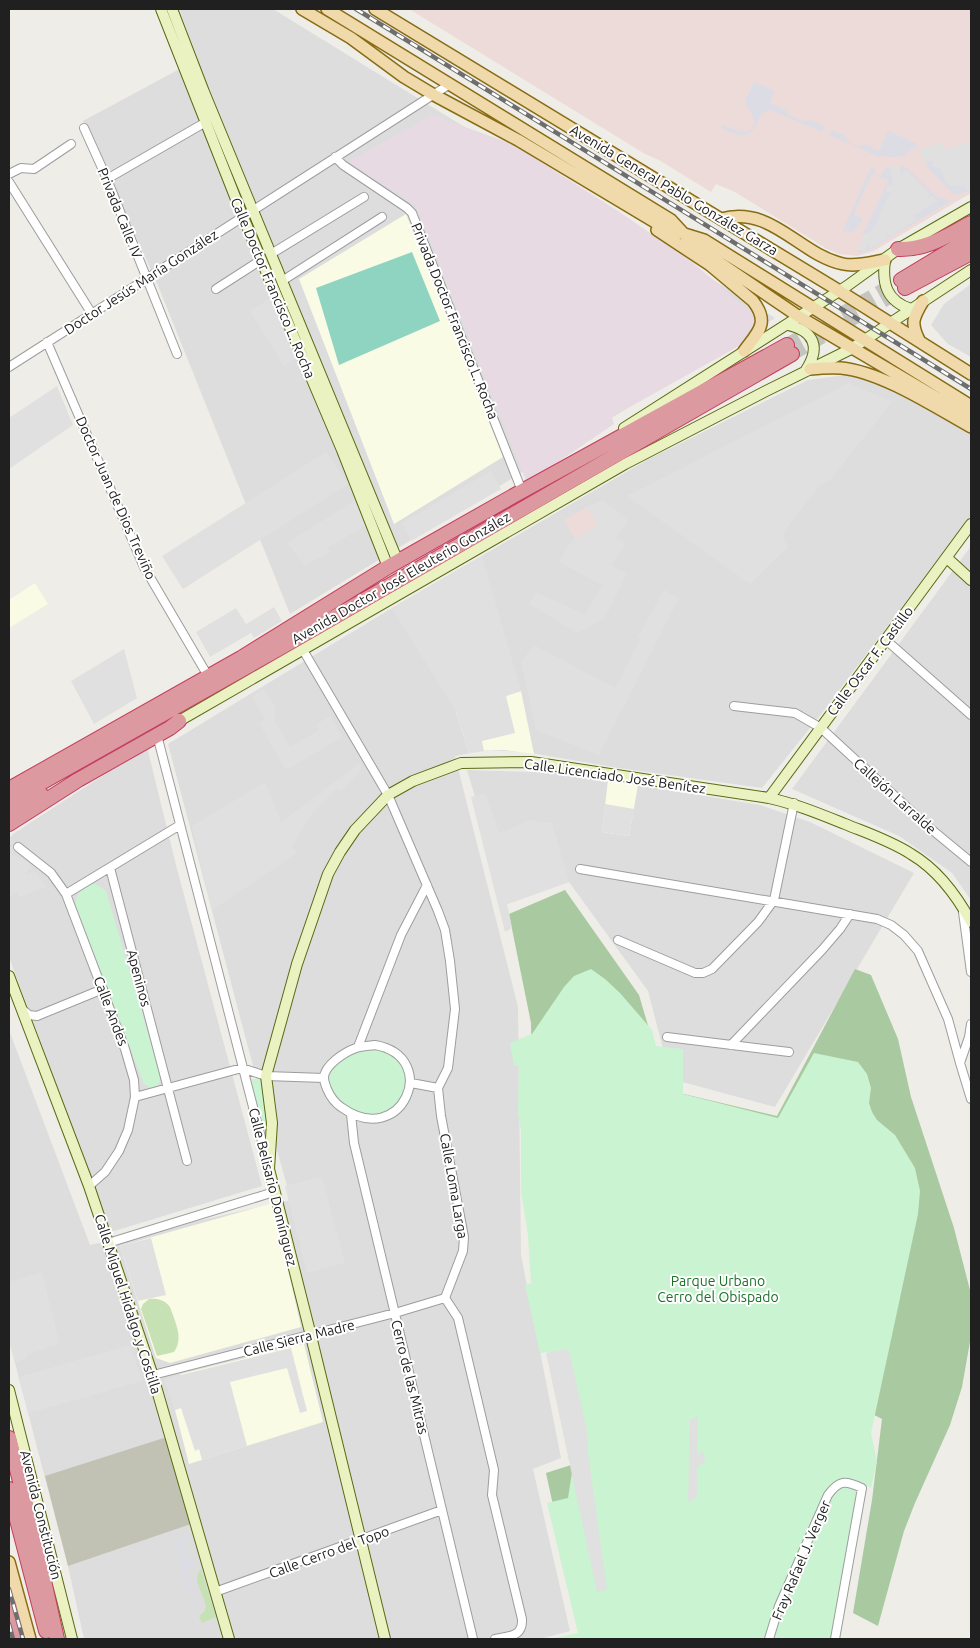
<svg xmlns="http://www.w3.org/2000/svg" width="980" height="1648" viewBox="0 0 980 1648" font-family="Ubuntu,sans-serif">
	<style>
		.residential { fill: #ddd }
		.commercial { fill: #eddbd9 }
		.industrial { fill: #e7dae3 }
		.education { fill: #f9fbe4 }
		.construction { fill: #c1c2b4 }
		.grass { fill: #c6e2b4 }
		.forest { fill: #a9c9a1 }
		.park { fill: #caf3d1 }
		.pitch { fill: #8fd4c0 }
		.parking { fill: #e0e0e0 }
		.plaza { fill: #dcdce5 }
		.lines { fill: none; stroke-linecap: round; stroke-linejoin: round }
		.highway-tunnel { stroke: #c6c4bf; stroke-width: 14; stroke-dasharray: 14 7; stroke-linecap: butt }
		.street-casing { stroke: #9d9d9d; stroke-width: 10 }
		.secondary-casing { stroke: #596a13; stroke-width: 12 }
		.primary-casing { stroke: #886c13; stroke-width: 14 }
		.highway-casing { stroke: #c53c5e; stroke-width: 16 }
		.street { stroke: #fff; stroke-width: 8 }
		.secondary { stroke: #ebf2c2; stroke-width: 10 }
		.primary { stroke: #f0d9ab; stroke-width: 11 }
		.highway { stroke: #dc999f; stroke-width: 14 }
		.rail-casing { stroke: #6e6e6e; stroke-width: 4.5 }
		.rail { stroke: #fff; stroke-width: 2.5; stroke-dasharray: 8; stroke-linecap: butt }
		.labels { text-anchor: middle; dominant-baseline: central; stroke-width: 4; stroke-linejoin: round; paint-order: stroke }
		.street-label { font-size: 14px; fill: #202020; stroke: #fff }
		.park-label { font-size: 14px; fill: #1a7129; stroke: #fff }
	</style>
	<rect width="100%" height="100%" fill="#efede7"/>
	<path class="residential" d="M179 9H273L775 318 290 614 157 283 83 121 198 59Z
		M971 284V357L948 344 931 325 944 304Z
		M853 374 890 387 971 432V515L822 713 762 788 619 768 525 752 489 750 455 756 518 1007 521 1255 561 1458 533 1469 570 1631 540 1639H84L68 1566 9 1340V1030L90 1245 291 1200 249 1051 168 744 392 608 647 460 808 380Z
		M971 546V900L952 873 899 836 792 789Z
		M147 747 176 865 262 1186 111 1232 9 957V839L13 834Z
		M467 770 564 773 760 805 810 822 914 873 775 1107 671 1079 648 991 569 882 507 904Z"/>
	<path class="commercial" d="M409 9H971V193L874 251 857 256 839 254 827 249 735 192 716 184 711 192 659 160 645 154Z
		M587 507 598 525 575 539 564 520Z"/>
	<path class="industrial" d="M432 115 512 144 618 211 692 262 759 319 753 332 737 347 612 417 614 424 527 483 416 206 348 162Z"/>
	<path class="education" d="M406 214 503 457 394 524 299 279Z
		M35 583 48 604 9 628V600Z
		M521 691 534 754 504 750H489L469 753 456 712Z
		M608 780 638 785 629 836 602 832Z
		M273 1203 301 1327 170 1363 156 1358 120 1246Z
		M304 1344 323 1422 189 1464 175 1410 188 1404 180 1374Z"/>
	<path class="construction" d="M167 1437 191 1524 68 1566 45 1476Z"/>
	<path class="grass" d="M149 1299C157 1298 165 1300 170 1307 175 1322 184 1338 174 1352L157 1356 141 1309 143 1304Z
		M201 1569 216 1617 202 1623 199 1616 204 1612 206 1606C204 1594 191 1580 201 1569Z"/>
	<path class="forest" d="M565 890 639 995 667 1090 777 1116 855 969 871 975 898 1039 911 1097 954 1228 971 1294V1336L962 1387 950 1425 915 1503 904 1531 878 1626 853 1613 872 1500 882 1419 857 1406 582 1639 546 1473 571 1465 535 1253 531 1023 509 914Z"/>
	<path class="park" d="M90 884H96L106 891 160 1074C161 1081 159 1085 153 1089L144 1084 76 909C75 895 79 891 90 884Z
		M591 969 605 979 620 993 652 1030 656 1046 683 1049V1094L778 1118 814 1053 858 1062 867 1074 871 1088 869 1103 872 1112 877 1120 895 1135 915 1168 920 1191 918 1214 871 1433 877 1461 871 1488 863 1483 831 1639H550L578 1633 547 1503 568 1498 573 1466 567 1457 569 1456 549 1352 540 1353 525 1285 531 1283 528 1236 521 1190V1131L518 1113 519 1065 514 1066 510 1043 532 1034 564 987 574 976Z
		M358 1047H385L409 1072 402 1104 373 1120 339 1106 325 1084 331 1065Z
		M251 1079H264L270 1135 264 1144Z"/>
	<path class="pitch" d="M412 252 440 321 339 365 316 288Z"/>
	<path class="parking" d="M958 138 961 145 971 142V188L966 190 963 186 956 185 950 186 947 184 938 167H933L928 162 927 167 919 149 943 143 945 150 959 146Z
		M902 166 900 170 901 175 905 170 908 172 930 194 927 199 933 196 937 201 913 216 917 220 891 236 886 232 887 238 870 248 868 243 865 251 858 250 865 234 871 231 890 192H886L888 185 893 186 889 168 887 167Z
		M272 297 296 358 284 366 250 311Z
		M849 383 892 402 830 480 819 486 783 533 787 548 750 584 627 496Z
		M57 386 73 425 9 469V418Z
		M326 452 348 484 183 589 162 556Z
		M491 471 501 489 411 541 402 523Z
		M603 500 629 521 616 538 625 545 611 566 627 573 605 618 577 633 529 604 536 592 585 615 602 585 559 562 567 547 575 539 598 525 587 507Z
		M354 501 366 525 328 548 330 552 305 565 287 543Z
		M482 556 521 691 506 696 515 733 482 741 484 751 469 753 456 712 392 608Z
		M664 590 679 598 599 755 536 730 521 662 534 645 615 688 640 639 638 637Z
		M274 607 282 621 254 638 251 633 210 657 196 632 236 608 246 624Z
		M124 649 137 698 94 724 71 681Z
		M264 689 276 708 275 721 290 747 319 730 317 724 331 715 342 737 286 770 259 723 265 719 251 696Z
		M360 763 362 767 358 773 341 791 338 788 312 813 292 848 297 852 293 856 212 910 192 826 265 782 281 822Z
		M485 793 499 833 530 820 552 823 569 882 507 904 512 928 505 932 471 797Z
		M605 804 634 809 629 836 602 832Z
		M9 853 28 862 31 867 24 875 34 871 46 885V887L19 897 17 893 9 897Z
		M322 1177 345 1263 307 1273 285 1186Z
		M151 1238 166 1295 138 1301 120 1246Z
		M42 1272 60 1344 28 1354 25 1359 15 1363 9 1340V1282Z
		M130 1345 142 1381 29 1413 18 1377Z
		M291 1348 307 1411 300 1413 287 1368 230 1382 247 1446 202 1460 199 1449 195 1451 181 1408 175 1410 164 1379Z
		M564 1349 569 1350 587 1431 588 1453 607 1589 597 1592 546 1353Z
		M698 1416 697 1455 704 1451 705 1462 697 1467V1497L688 1502 690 1420Z"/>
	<path class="plaza" d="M754 82 775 91 770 103 787 110 788 115 803 121 808 119 824 126 822 132 770 110 761 114 755 128 747 135H738L721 128 723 125 741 132 749 131 753 127 755 122 745 101Z
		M831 130 845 135 847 141 859 147 865 144 879 151 888 131 918 144 904 156 895 157 877 156 829 135Z
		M932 160 933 167H939L947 184 950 186 956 185 963 186 966 190 971 188V189L958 195 952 193 927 167V163Z
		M902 166 906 167 936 196 951 201 871 249 865 252 857 253 858 250 865 251 868 242 870 248 887 238 886 232 891 236 916 220 912 216 937 201 933 196 927 199 930 194 907 171 905 170 901 176 900 170Z
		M871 167 875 169V172L874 175 872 174 854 214 862 219 859 226 853 232 843 231Z
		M886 167 891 170 893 186 888 185 886 189V192H890L874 228 868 233 863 234 862 232 866 228 888 181 880 177Z
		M190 1535 191 1539 183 1542 189 1561 196 1559 188 1572 189 1579 198 1603 196 1607 180 1566 184 1564 176 1540Z"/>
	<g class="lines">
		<path class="highway-tunnel" d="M787 345 901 280
			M792 354 905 288"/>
		<defs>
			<path id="street" d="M84 128 107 179 177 354
				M335 157 343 165 407 208 412 213 522 491
				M9 174 21 168 34 169 71 144
				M107 179 206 122
				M9 182 92 314
				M271 254 364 197
				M282 281 382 217
				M216 289 261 260
				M47 342 144 567 208 676
				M9 367 450 84
				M886 640 971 715
				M303 650 388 795 438 911 445 930 450 961 455 1009 448 1068 438 1088 441 1116 464 1237 463 1251 445 1298
				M734 706 795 713 821 728 925 824 971 862
				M157 735 267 1161
				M18 847 51 873 66 894 125 1049 134 1080 135 1097 128 1130 119 1151 105 1172 89 1186
				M110 868 187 1161
				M580 869 877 919 891 925 904 935 918 951 948 1019 960 1063 971 1099
				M66 894 180 825
				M963 912 971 972
				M618 940 695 973H703L712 969 758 922 774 900 794 803
				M22 1009 29 1015 37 1016 103 989
				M667 1037 789 1052
				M375 1045C442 1057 402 1151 341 1107 335 1103 330 1096 327 1089 326 1086 324 1082 324 1078 324 1065 345 1052 356 1048 362 1046 369 1046 375 1045Z
				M731 1045 822 950 840 929 850 914
				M358 1047 401 935 427 885
				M960 1063 969 1037 971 1024
				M411 1083 438 1088
				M135 1097 242 1068 266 1076 324 1078
				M351 1114 354 1143 473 1639
				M108 1243 274 1192
				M445 1298 458 1318 494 1470 492 1495 522 1619C523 1637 509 1636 495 1639
				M153 1375 395 1313 445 1298
				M215 1592 442 1510
				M769 1639 779 1606 828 1495C839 1480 845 1480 862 1488L835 1639"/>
			<path id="secondary" d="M161 9 243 217 342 450 388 567
				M172 9 204 92 398 562
				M885 260C882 283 886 301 911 309
				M788 325C814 331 821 347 806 370
				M624 428 847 286 898 249 971 207
				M947 558 971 580
				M179 721 625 464 766 391 851 349 971 270
				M769 798 971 524
				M9 976 89 1186 152 1373 229 1639
				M9 1390 72 1639
				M385 1639 310 1332 269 1169 272 1123 266 1076 297 964 328 874 340 852 355 830 388 795 413 781 461 763 531 762 769 798C796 804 820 814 845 824 867 833 891 841 911 854 938 870 957 896 971 922"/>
			<path id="primary" d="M302 9 351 38 404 77 434 95 518 140 665 228 704 240 971 406
				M327 9 671 220 695 246 798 316 971 418
				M375 9 833 287 971 374
				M721 219C772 205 798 254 843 264 857 267 872 262 885 260
				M657 230 710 265 753 301C770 323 758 332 744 351
				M920 342C910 323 913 318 923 301
				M810 369C820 368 831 367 841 368 882 372 935 407 971 427
				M9 1562 30 1639"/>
			<path id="highway" d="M898 249C927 250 946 236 971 223
				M901 280 971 238
				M905 288 971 253
				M9 789 241 658 388 567 515 495 787 345
				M9 801 298 638 792 354
				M9 813 41 794
				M9 824 78 780 170 728 179 721
				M9 1438 35 1540 57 1639
				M9 1489 46 1631
				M9 1604 18 1639"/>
		</defs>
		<use href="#street" class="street-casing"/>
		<use href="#secondary" class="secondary-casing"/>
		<use href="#primary" class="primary-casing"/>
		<use href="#highway" class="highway-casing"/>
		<use href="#street" class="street"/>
		<use href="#secondary" class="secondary"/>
		<use href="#primary" class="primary"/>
		<use href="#highway" class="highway"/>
		<defs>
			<path id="rail" d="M356 9 971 389
				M9 1589 23 1639
				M9 1624 13 1639"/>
		</defs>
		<use href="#rail" class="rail-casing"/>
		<use href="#rail" class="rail"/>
	</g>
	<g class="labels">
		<g class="street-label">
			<text transform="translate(674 190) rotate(31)">Avenida General Pablo González Garza</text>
			<text transform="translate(120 213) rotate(68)">Privada Calle IV</text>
			<text transform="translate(141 282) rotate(-33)">Doctor Jesús María González</text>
			<text transform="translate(273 288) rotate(67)">Calle Doctor Francisco L. Rocha</text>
			<text transform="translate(455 321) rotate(68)">Privada Doctor Francisco L. Rocha</text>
			<text transform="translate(116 498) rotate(66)">Doctor Juan de Dios Treviño</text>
			<text transform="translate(401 578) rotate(-30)">Avenida Doctor José Eleuterio González</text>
			<text transform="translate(870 661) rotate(-53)">Calle Oscar F. Castillo</text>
			<text transform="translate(615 776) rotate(8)">Calle Licenciado José Benítez</text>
			<text transform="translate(895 796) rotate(42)">Callejón Larralde</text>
			<text transform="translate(139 978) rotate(75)">Apeninos</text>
			<text transform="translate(111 1011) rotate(69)">Calle Andes</text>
			<text transform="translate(454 1186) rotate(80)">Calle Loma Larga</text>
			<text transform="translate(273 1187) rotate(76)">Calle Belisario Domínguez</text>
			<text transform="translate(128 1304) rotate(72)">Calle Miguel Hidalgo y Costilla</text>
			<text transform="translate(299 1338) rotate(-14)">Calle Sierra Madre</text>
			<text transform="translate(410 1377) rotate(76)">Cerro de las Mitras</text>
			<text transform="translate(41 1515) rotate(76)">Avenida Constitución</text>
			<text transform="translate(329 1552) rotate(-20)">Calle Cerro del Topo</text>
			<text transform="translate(801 1560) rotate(-67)">Fray Rafael J. Verger</text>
		</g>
		<g class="park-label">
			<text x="718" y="1281">Parque Urbano<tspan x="718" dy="16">Cerro del Obispado</tspan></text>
		</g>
	</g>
	<rect width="980" height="1648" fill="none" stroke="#202020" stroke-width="20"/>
</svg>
